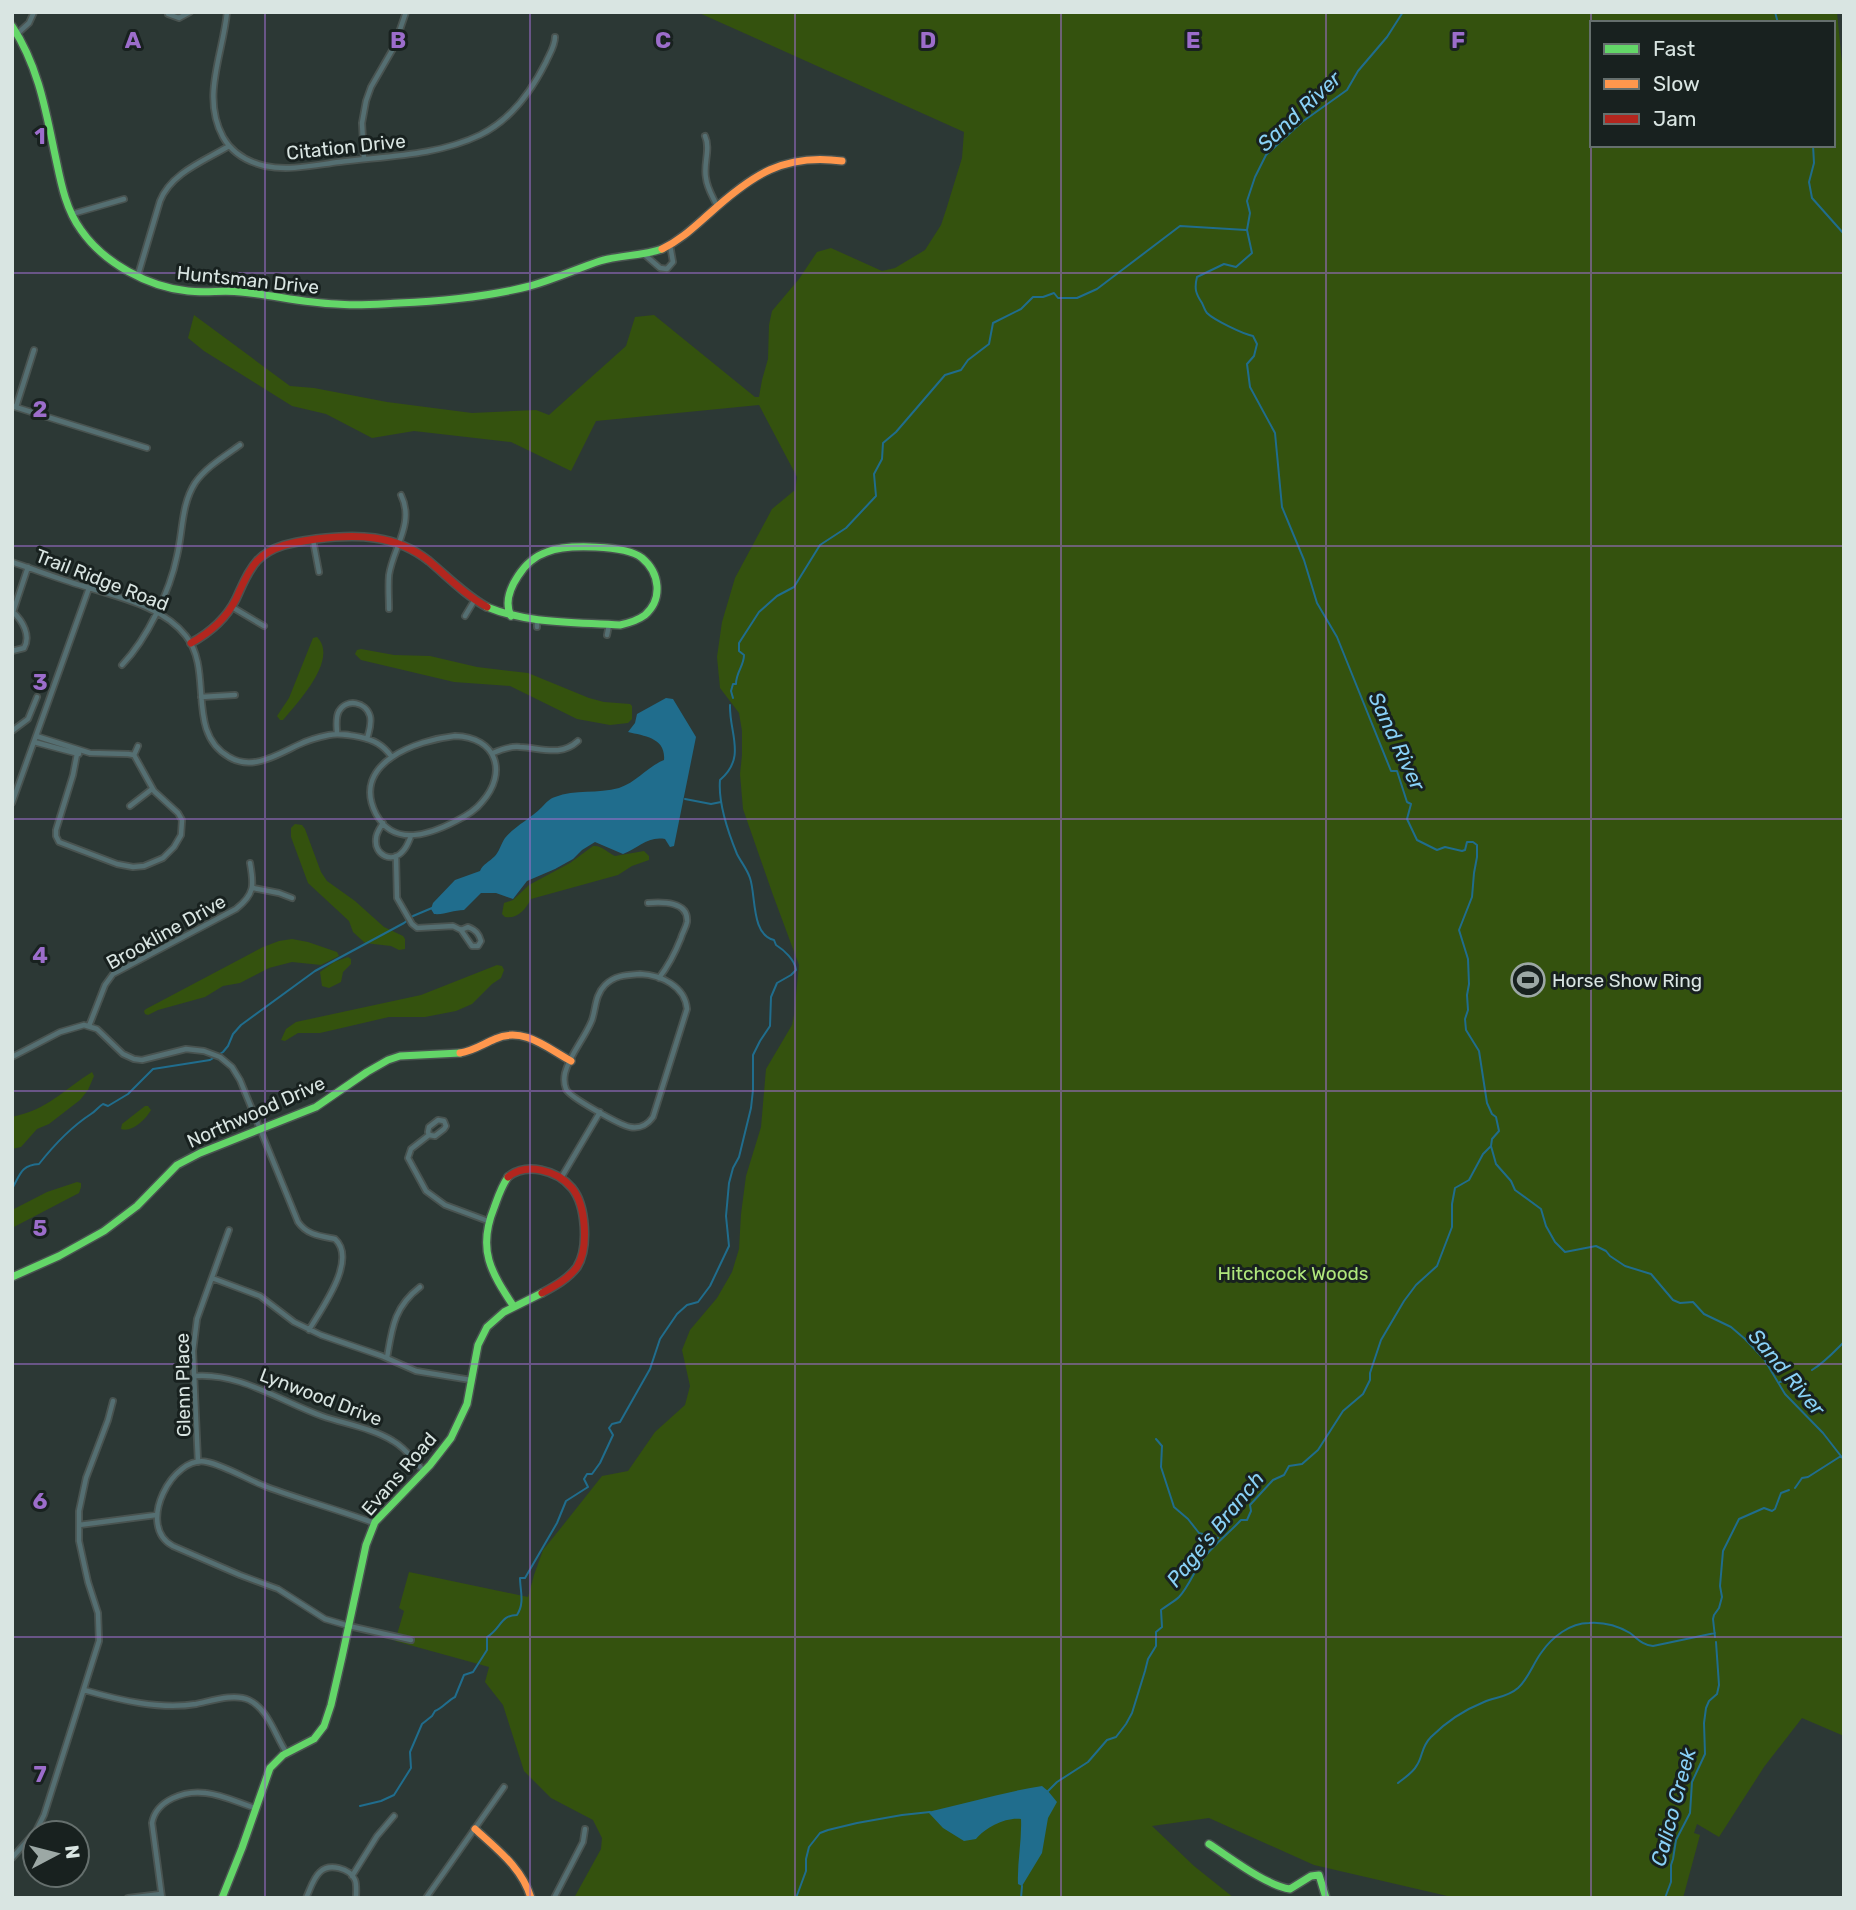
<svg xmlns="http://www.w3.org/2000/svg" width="1856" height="1910" viewBox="0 0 1856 1910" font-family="Rubik,sans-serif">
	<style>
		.green { fill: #34520e; fill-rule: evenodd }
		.water { fill: #206d8d }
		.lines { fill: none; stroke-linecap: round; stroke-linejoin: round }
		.stream { stroke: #206d8d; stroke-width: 2 }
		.street-casing { stroke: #495350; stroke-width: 8 }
		.fast-casing { stroke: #495350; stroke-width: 10 }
		.slow-casing { stroke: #495350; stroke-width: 10 }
		.jam-casing { stroke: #495350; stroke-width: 10 }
		.street { stroke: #556f72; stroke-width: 4.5 }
		.fast { stroke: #63d668; stroke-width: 7 }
		.slow { stroke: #ff974d; stroke-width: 7 }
		.jam { stroke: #b3261e; stroke-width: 7 }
		.grid { fill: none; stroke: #9c6dcb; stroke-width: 2; stroke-opacity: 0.55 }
		.labels { text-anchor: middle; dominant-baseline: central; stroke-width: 6; stroke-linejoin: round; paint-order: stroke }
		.street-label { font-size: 19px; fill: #d9e5e2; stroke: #18211f }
		.poi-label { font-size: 19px; fill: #d9e5e2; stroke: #18211f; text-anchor: start }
		.park-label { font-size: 19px; fill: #afe77c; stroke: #18211f }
		.water-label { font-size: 21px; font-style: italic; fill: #89d1f7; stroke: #18211f }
		.grid-label { font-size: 23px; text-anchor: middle; font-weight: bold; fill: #9c6dcb; stroke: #18211f; stroke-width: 6; stroke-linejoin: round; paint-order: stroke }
	</style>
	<rect width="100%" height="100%" fill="#2c3835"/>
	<path class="green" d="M697 12H1837L1844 84V1736L1802 1718 1764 1767 1719 1837 1697 1824 1694 1833 1700 1835 1683 1898H1456L1314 1865 1209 1818 1152 1826 1194 1866 1234 1898H574L601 1849 602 1838 593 1820 551 1798 524 1771 503 1705 485 1682 489 1667 395 1641 404 1611 399 1608 409 1572 528 1597 534 1575 543 1550 560 1529 602 1476 628 1471 655 1432 685 1405 690 1386 682 1350 690 1330 717 1298 732 1272 739 1249 741 1214 746 1176 761 1127 766 1069 792 1025 794 1015 799 965 773 895 743 809 740 774 742 755V731L739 713 720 688 717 657 722 622 735 578 772 509 795 490 797 477 759 405 596 421 571 471 511 442 414 431 372 438 326 414 292 406 204 351 188 338 194 315 290 386 314 388 387 402 472 413 536 410 549 415 626 346 635 317 654 315 755 397H759L762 380 768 359 769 325 772 311 799 279 817 252 831 248 882 271 895 268 925 250 941 225 946 210 962 158 964 132ZM1592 23H1833V145H1592Z
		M317 637C339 659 298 702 283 720H280L277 716 289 698 313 638Z
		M361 649 394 655 430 656 477 667 528 673 589 698 604 702 630 704 632 706V719L628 723 610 725 577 719 510 686 454 682 361 660 355 654 357 650Z
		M295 824 302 825 305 829 321 872 327 881 355 901 384 927 403 936 405 939V949L399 950 391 946 365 943 353 932 349 921 308 883 291 837V828Z
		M593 846C602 845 608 853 615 856L644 851 649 856V860L632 866 618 875 531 899C525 910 518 919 505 917L502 914 504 903 513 900 529 885 570 863Z
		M292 939 308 942 337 952 339 956 321 965 292 962 269 968 240 983 223 986 205 997 158 1010 148 1015 145 1014 144 1011 146 1009 263 947 279 941Z
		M348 957 351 959V964L343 972 341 982 329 988 322 986 320 972 334 962Z
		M497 965 502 966 504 970 501 978 492 984 472 1004 456 1011 425 1017H389L320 1033H298L285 1041 281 1040 286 1029 296 1022 421 995Z
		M92 1072 94 1076 88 1090 80 1100 49 1124 37 1129 21 1147 12 1149V1117C49 1109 63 1090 92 1072Z
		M145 1106H148L151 1110C146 1119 132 1133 121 1129L122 1124Z
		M77 1182 81 1183V1187L79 1193 12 1228V1210L47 1192Z"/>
	<path class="water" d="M666 698 673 699 696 737 674 846 670 847 665 839C647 836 639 848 623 854L595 842 582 850 573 859 555 869 527 881 513 899 496 893H481L464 910C453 910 445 915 434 914L431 909 433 903 455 880 480 871C483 864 489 862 495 856 499 852 501 844 505 838 515 826 530 819 542 807 546 803 549 799 555 797 575 789 598 794 619 788 637 782 647 767 664 760 666 738 645 736 628 732L635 723 637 714Z
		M1042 1786 1048 1791 1057 1802 1048 1818 1042 1853 1022 1886 1018 1884C1017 1862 1022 1841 1021 1819 1006 1817 986 1827 976 1839L964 1841 943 1828 928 1812C967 1803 1004 1792 1042 1786Z"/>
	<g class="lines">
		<path class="stream" d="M1403 12 1387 37 1358 71 1347 90 1302 122 1266 155 1255 177 1247 201 1250 213 1247 230 1252 253 1236 267 1224 264 1197 277C1194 289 1196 294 1202 303 1203 305 1205 311 1207 313 1214 320 1243 334 1253 336L1257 344 1254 356 1247 364 1250 387 1275 433 1282 507 1304 560 1317 603 1337 637 1391 771H1397L1407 802 1411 804 1407 819 1417 840 1437 850 1445 847 1462 851 1465 850 1467 842H1473L1477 845V857L1474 873 1472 897 1459 930 1468 959 1469 984 1467 995 1468 1010 1465 1019 1466 1030 1479 1051 1487 1103 1492 1114 1496 1117 1499 1131 1492 1139 1491 1146 1496 1164 1511 1181 1515 1190 1541 1209 1546 1226 1555 1242 1565 1252 1596 1246 1606 1251 1610 1256 1625 1266 1651 1274 1673 1300 1680 1303 1693 1302 1704 1314 1731 1327 1745 1339 1764 1359 1785 1394 1823 1433 1844 1460
			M1775 12 1778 23
			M1813 145 1814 163 1809 182 1812 198 1844 234
			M733 698 731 691 733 684H736C736 672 744 666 744 655L739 651V643L759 612 777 596 794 587 820 545 846 528 876 496 874 474 882 459 883 443 896 432 945 375 961 370 968 360 989 344 993 323 1021 309 1033 297H1043L1054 293 1058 298H1077L1097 289 1180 226 1246 230
			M685 799 711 804 721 802
			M12 1189C20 1175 21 1165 39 1164 54 1145 71 1127 91 1114 96 1111 98 1107 103 1104L108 1106 128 1094 153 1069 210 1060 223 1052 228 1046 233 1034 241 1025 315 971 404 923 413 916 432 908
			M1812 1370C1824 1363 1834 1352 1844 1342
			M1780 1382 1799 1376
			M1156 1439 1162 1446 1161 1467 1174 1507 1188 1519 1199 1533 1218 1538
			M1795 1488 1802 1478 1808 1477 1841 1456
			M1715 1637 1713 1619 1714 1615 1719 1608 1722 1597 1720 1586 1723 1551 1739 1519 1764 1508 1772 1511 1775 1509 1781 1493 1789 1490
			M1398 1783C1404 1778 1413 1773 1417 1765 1423 1756 1421 1747 1431 1737 1446 1722 1464 1710 1484 1702 1496 1697 1508 1697 1518 1688 1528 1679 1533 1664 1541 1653 1552 1637 1570 1623 1589 1623 1603 1622 1618 1626 1630 1633 1638 1639 1642 1645 1653 1646L1715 1633
			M1048 1791 1057 1782 1088 1762 1107 1740 1116 1737 1126 1724 1132 1713 1145 1671 1148 1659 1156 1646V1632L1162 1627 1161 1610C1166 1606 1175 1601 1179 1597 1190 1585 1195 1568 1206 1555 1217 1542 1230 1532 1241 1520H1247L1251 1511 1250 1505 1273 1480 1284 1475 1289 1466 1302 1464 1318 1450 1343 1411 1363 1394 1370 1380V1373L1381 1340 1404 1301 1416 1285 1437 1266 1452 1227V1204L1455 1188 1469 1180 1483 1154 1491 1146
			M360 1806 381 1801 394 1795 411 1768 410 1752 422 1724 432 1716 435 1711C443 1708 447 1701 455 1697L464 1675 473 1672 487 1650V1637C501 1629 500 1615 517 1615 525 1603 520 1590 520 1578H525L557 1523 566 1501 588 1487 584 1479 587 1474H592L600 1463 613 1435 609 1428 612 1424 620 1422 650 1369 660 1339 677 1314 687 1305 698 1302 710 1286 729 1246 726 1216 729 1183 733 1168 739 1157 751 1108 753 1090V1055L760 1041 770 1026 771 997 777 983 791 975 796 970C795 960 784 950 776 945L774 940C751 935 756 895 750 878 747 869 741 862 737 854 728 832 718 803 720 780 747 757 729 733 730 705
			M796 1898 806 1871V1859L809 1847 820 1833 828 1830 857 1823 902 1815 930 1812
			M1021 1898 1022 1886
			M1665 1898 1671 1882V1865L1673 1859 1676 1840 1690 1813 1692 1782 1705 1754 1704 1723 1706 1708 1709 1701 1717 1694 1719 1685 1716 1642"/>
		<defs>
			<path id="street" d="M227 12C223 55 201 96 223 137 232 153 248 162 265 166 290 171 315 165 339 162 386 156 436 156 480 135 511 120 531 92 546 62 550 53 555 46 555 37
				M168 14 179 18 190 12
				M18 33 29 23 34 12
				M705 136C711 149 703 164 706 178 707 188 713 197 717 206
				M364 159 362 123 366 101 371 87 394 47 406 12
				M72 214 124 199
				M645 255 660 268 667 269 673 262 670 245
				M138 275 160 201C171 173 204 161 229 146
				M12 406 147 448
				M16 407 34 350
				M313 540 319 572
				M12 562C36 570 59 579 83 586 117 597 163 606 186 636 214 671 185 732 229 757 252 771 277 755 298 745 308 740 319 737 329 735 340 733 350 735 360 737 374 740 383 745 391 756
				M232 607 264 626
				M389 609C389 598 388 586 389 575 393 548 415 523 401 495
				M13 612 28 567
				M465 616 474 601
				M537 619V627
				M607 635 609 625
				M12 651 24 648C31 636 23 621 13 612
				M122 665C147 639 170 591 177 556 183 531 181 505 195 483 206 467 225 456 240 445
				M201 697 235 695
				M12 731 28 719 37 697
				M337 734C337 727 335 718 339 711 347 698 366 702 370 716 372 724 369 731 367 739
				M36 736 90 753 128 754 134 755 154 791 178 813 182 820 181 835 174 847 163 858 144 866 133 867 117 864 59 842 56 836V830L73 775 77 754
				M455 736C497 737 508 773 482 802 475 811 466 816 456 821 431 834 394 848 376 814 350 763 417 740 455 736Z
				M34 742 79 754
				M493 753C502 749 510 746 520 747 541 748 561 757 578 741
				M134 755 138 746
				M12 803 89 588
				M130 806 152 789
				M383 823C380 828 376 833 376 839 374 855 392 864 403 851 407 847 409 841 411 836
				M396 856 397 898 412 924 417 928 453 926 461 930
				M253 888 279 893 292 898
				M648 903C662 902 689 901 687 922 686 928 682 933 681 938 675 953 669 965 659 978
				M468 927C476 930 479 934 481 941L478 946H472L461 930Z
				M640 974C661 975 685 986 687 1009L653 1117C648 1124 640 1129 630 1127 620 1125 569 1097 566 1089 564 1084 564 1078 565 1073 570 1054 585 1038 592 1020 596 1008 595 995 605 985 615 975 627 975 640 974Z
				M89 1026 105 985 113 974 236 909C255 894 254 885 250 863
				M12 1057 60 1032 84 1025 97 1029 123 1054 134 1059 142 1060 186 1049 204 1051 220 1057 232 1067 240 1080 298 1222C307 1235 320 1236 335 1239 358 1260 321 1309 309 1330
				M429 1135 428 1132 429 1127 438 1120 444 1121 446 1126 444 1129 435 1136 429 1135 411 1149 408 1158 426 1191 445 1205 488 1221
				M561 1178 600 1112
				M212 1278 260 1296 294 1322 321 1335 382 1356 416 1371 471 1380
				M387 1358C392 1328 394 1307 420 1287
				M194 1376C239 1372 280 1401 322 1416 345 1424 372 1428 393 1441 406 1448 414 1461 424 1471
				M198 1462 193 1351 197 1319 229 1230
				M374 1523C339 1510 302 1500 267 1487 248 1480 226 1466 207 1462 173 1454 135 1526 173 1546L240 1575 278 1589 325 1619 349 1626 411 1640
				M79 1525 156 1515
				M84 1690C119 1700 160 1710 196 1704 211 1701 234 1693 249 1700 268 1709 275 1735 286 1752
				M12 1858 36 1831 44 1815 99 1641 98 1613 88 1582 79 1541V1511L86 1478 108 1420 113 1401
				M352 1876 377 1836 394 1816
				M128 1898 161 1894
				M162 1898 152 1823C156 1800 185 1790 206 1793 223 1795 239 1803 255 1808
				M306 1898C310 1890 313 1878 320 1872 329 1863 350 1868 355 1880 357 1885 356 1893 356 1898
				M426 1898 504 1787
				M554 1898 583 1842 585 1829"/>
			<path id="fast" d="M12 26C37 64 45 106 54 150 60 177 64 207 81 230 104 263 148 287 188 291 206 293 224 290 241 292 273 295 304 303 336 304 357 306 378 304 399 303 444 301 487 297 530 286 555 279 576 269 600 261 620 255 642 256 662 249
				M487 607C528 624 576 622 620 625 629 623 637 621 645 615 663 599 660 573 642 558 626 545 566 544 547 552 535 556 525 565 518 576 510 588 504 602 511 616
				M508 1177C501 1187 498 1197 494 1208 477 1250 491 1272 514 1307
				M12 1277 59 1256 104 1231 137 1206 177 1165 200 1153 316 1107 367 1072 388 1060 400 1056 460 1053
				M1209 1844C1231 1858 1265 1885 1290 1889L1311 1876 1319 1875 1326 1898
				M222 1898 242 1848 270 1768 283 1755 314 1739 324 1726 331 1705 342 1657 366 1545 375 1522 430 1465 451 1438 467 1404 478 1345 487 1327 504 1312 542 1293"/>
			<path id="slow" d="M662 249C681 240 695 226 710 213 752 175 784 153 842 161
				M460 1053C473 1051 483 1044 495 1039 523 1026 547 1048 571 1061
				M475 1829C498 1850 522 1868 531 1898"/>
			<path id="jam" d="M191 643C211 632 226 619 236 599 242 586 247 572 257 561 272 545 295 542 316 539 356 534 395 534 429 561 448 577 465 595 487 607
				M508 1177C526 1162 557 1170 572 1188 586 1205 589 1248 577 1267 568 1279 555 1286 542 1293"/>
		</defs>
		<use href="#street" class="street-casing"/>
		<use href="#fast" class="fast-casing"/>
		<use href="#slow" class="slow-casing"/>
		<use href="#jam" class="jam-casing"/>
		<use href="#street" class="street"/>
		<use href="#fast" class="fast"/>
		<use href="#slow" class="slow"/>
		<use href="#jam" class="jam"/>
	</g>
	<path class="grid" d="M265 12V1898M530 12V1898M795 12V1898M1061 12V1898M1326 12V1898M1591 12V1898M12 273H1844M12 546H1844M12 819H1844M12 1091H1844M12 1364H1844M12 1637H1844"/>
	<defs>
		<symbol id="stadium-ring" viewBox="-11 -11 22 22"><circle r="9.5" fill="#18211f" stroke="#9ca8a5" stroke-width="1.5"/><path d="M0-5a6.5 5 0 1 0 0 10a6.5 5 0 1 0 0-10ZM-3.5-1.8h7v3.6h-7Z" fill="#9ca8a5"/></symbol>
	</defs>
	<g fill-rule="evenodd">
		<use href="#stadium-ring" x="1509" y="961" width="38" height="38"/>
	</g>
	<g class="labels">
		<g class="street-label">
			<text transform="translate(346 147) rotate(-6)">Citation Drive</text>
			<text transform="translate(248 280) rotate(6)">Huntsman Drive</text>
			<text transform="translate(102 580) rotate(21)">Trail Ridge Road</text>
			<text transform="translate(166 932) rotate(-29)">Brookline Drive</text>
			<text transform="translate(256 1112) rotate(-24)">Northwood Drive</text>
			<text transform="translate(183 1385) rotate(-91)">Glenn Place</text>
			<text transform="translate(321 1397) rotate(21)">Lynwood Drive</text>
			<text transform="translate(399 1474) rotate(-49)">Evans Road</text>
		</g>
		<g class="poi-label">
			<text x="1552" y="980">Horse Show Ring</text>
		</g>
		<g class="park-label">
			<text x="1293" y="1273">Hitchcock Woods</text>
		</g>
		<g class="water-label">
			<text transform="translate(1299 111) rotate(-43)">Sand River</text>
			<text transform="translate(1397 741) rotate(65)">Sand River</text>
			<text transform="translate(1787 1372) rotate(50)">Sand River</text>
			<text transform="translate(1215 1529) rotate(-51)">Page's Branch</text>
			<text transform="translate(1673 1807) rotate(-75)">Calico Creek</text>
		</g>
	</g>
	<g class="grid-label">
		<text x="133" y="48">A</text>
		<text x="398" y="48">B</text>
		<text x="663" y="48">C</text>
		<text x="928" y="48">D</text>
		<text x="1193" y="48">E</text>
		<text x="1458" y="48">F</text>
		<text x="40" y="144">1</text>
		<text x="40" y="417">2</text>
		<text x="40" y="690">3</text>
		<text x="40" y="963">4</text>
		<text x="40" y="1236">5</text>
		<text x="40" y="1509">6</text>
		<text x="40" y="1782">7</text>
	</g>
	<rect width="1856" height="1910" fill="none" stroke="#d9e5e2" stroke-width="28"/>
	<rect x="1590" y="21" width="245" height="126" fill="#18211f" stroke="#656f6d" stroke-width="2"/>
	<rect x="1604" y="44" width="35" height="10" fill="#63d668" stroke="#656f6d" stroke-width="2"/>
	<text x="1653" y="56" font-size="21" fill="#d9e5e2">Fast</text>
	<rect x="1604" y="79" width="35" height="10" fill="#ff974d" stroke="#656f6d" stroke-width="2"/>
	<text x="1653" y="91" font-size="21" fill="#d9e5e2">Slow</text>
	<rect x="1604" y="114" width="35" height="10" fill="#b3261e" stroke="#656f6d" stroke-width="2"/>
	<text x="1653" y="126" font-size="21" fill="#d9e5e2">Jam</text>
	<g transform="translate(56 1854) rotate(83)"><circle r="33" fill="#18211f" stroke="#656f6d" stroke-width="2"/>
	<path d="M0-5L12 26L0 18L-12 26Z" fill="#9ca8a5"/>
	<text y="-10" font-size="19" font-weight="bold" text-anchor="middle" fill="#d9e5e2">N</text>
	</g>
</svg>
